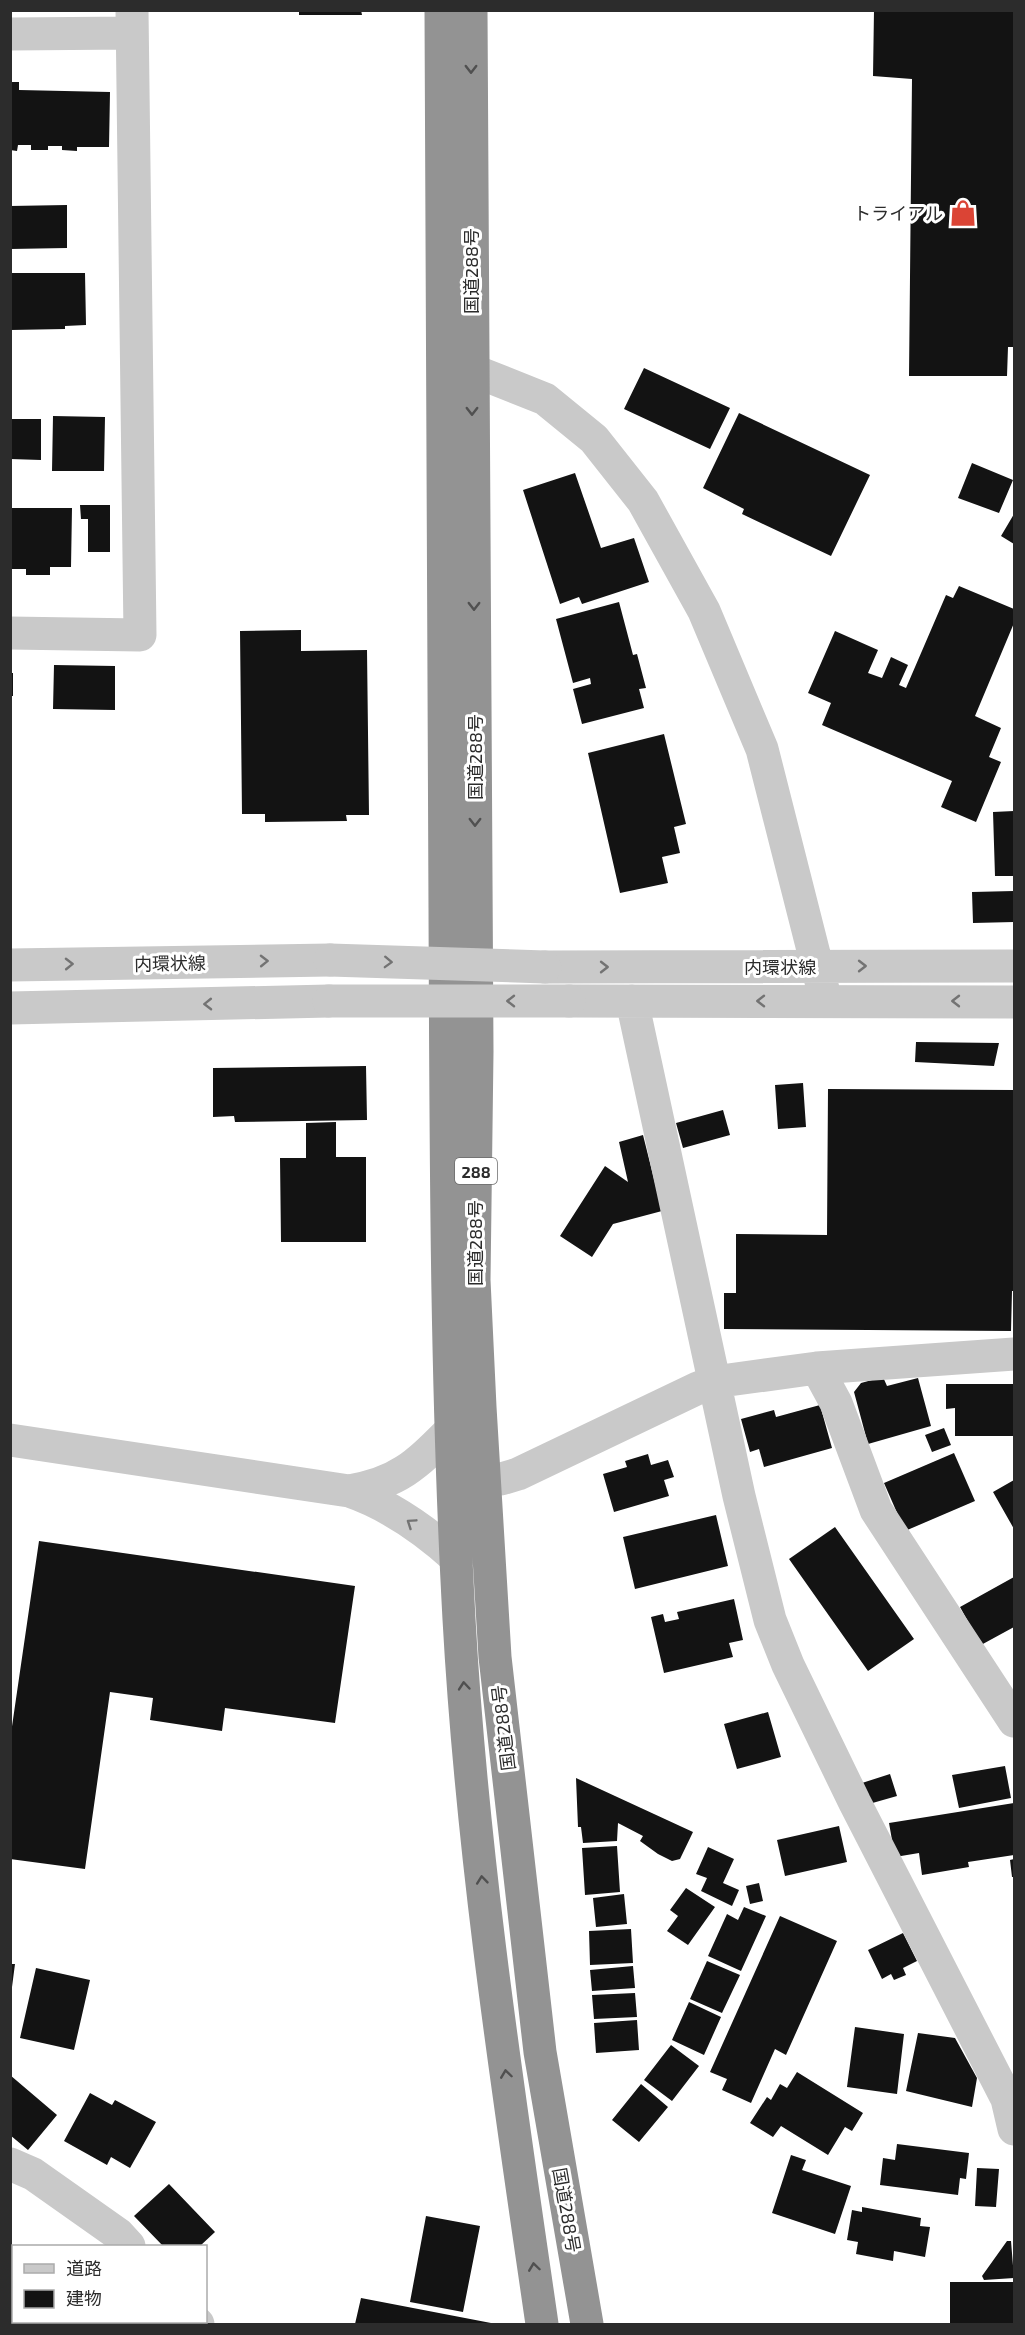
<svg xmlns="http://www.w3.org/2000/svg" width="1025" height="2335" viewBox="0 0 1025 2335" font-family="'Exo 2','Noto Sans JP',sans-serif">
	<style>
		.building { fill: #131313 }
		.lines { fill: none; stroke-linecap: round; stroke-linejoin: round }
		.minor { stroke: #c9c9c9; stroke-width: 33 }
		.highway { stroke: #939393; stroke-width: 33 }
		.minor-bridge { stroke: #c9c9c9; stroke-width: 33 }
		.oneway { stroke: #505050 }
		.oneway2 { stroke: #737373 }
		.labels { text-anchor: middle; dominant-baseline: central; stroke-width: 6; stroke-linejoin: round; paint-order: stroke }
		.shield { fill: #fff; stroke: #6b6b6b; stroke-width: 1.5 }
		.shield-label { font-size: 16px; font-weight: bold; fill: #2c2c2c }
		.poi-label { font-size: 18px; fill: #2c2c2c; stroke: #fff; text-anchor: end }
		.street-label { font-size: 18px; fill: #2c2c2c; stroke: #fff }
	</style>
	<rect width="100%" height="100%" fill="#fff"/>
	<path class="building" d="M299 10H361L362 15H299Z
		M874 10H1014V347H1008L1007 376H909L912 79 873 76Z
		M10 82H19V90L110 92 109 147H77V151L62 150V146H48V150H31V145H18L17 151 10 150Z
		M67 205V248L10 249V206Z
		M10 273H85L86 325 65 326V329L10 330Z
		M644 368 730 408 710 449 624 409Z
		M739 413 870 475 831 556 742 514 744 509 703 488Z
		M53 416 105 417 104 471H52Z
		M10 419H41V460L10 459Z
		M972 463 1013 480 999 513 958 498Z
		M575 473 601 548 634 538 649 582 582 604 579 597 560 604 523 490Z
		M80 505H110V552H88V519H81Z
		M10 508H72L71 567H50V575H26V569H10Z
		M1014 514V544L1001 536Z
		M959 586 1014 609V623L975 716 1001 728 989 757 1001 762 976 822 941 807 952 781 822 725 831 703 808 693 835 631 878 650 868 673 882 678 891 657 908 665 899 685 906 688 946 595 953 598Z
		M619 602 633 655 637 654 646 688 639 689 644 708 582 724 573 689 591 684 590 678 573 683 556 619Z
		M301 630V651L367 650 369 815H346L347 821 265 822V814H242L240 631Z
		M54 665 115 666V710L53 709Z
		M10 673H13V696H10Z
		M664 734 686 824 674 827 680 853 662 857 668 883 620 893 588 753Z
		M1014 811V876H995L993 812Z
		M1014 891V922L973 923 972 892Z
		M916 1042 999 1043 994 1066 915 1062Z
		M366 1066 367 1120 235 1122 234 1116 213 1117V1068Z
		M803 1083 806 1127 778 1129 775 1085Z
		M828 1089 1014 1090V1291H1012L1011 1331 724 1329V1293H736V1234L827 1235Z
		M723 1110 730 1135 683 1148 676 1123Z
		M336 1122V1157H366V1242H281L280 1158H306V1123Z
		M643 1135 662 1211 613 1224 592 1257 560 1236 605 1166 628 1182 619 1142Z
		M883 1377 887 1386 918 1378 931 1426 868 1444 854 1392 861 1383Z
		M946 1384H1014V1436H955V1408L946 1409Z
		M820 1405 832 1448 764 1467 759 1449 750 1452 741 1419 774 1410 776 1417Z
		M944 1428 951 1445 932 1452 925 1435Z
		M954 1453 975 1501 905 1531 884 1483Z
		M648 1454 651 1465 668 1460 674 1477 664 1480 669 1496 614 1512 603 1474 627 1467 625 1461Z
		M1014 1480V1529L993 1492Z
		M716 1515 728 1566 635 1589 623 1537Z
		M835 1527 914 1639 868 1671 789 1559Z
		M39 1541 355 1586 335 1723 225 1708 222 1731 150 1720 153 1698 110 1692 85 1869 10 1859V1740Z
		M1014 1577V1627L981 1645 960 1607Z
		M734 1599 743 1640 729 1643 733 1657 664 1673 651 1617 663 1614 665 1622 679 1619 677 1612Z
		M768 1712 781 1757 737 1769 724 1724Z
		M1005 1766 1011 1798 959 1808 952 1775Z
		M890 1774 897 1796 869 1804 862 1783Z
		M576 1778 693 1832 680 1859 672 1861 658 1854 640 1841 643 1836 618 1823 617 1841 583 1843 581 1827H578Z
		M1014 1803V1855L968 1862 969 1867 922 1875 919 1853 895 1857 889 1823Z
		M839 1826 847 1862 785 1876 777 1840Z
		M617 1846 620 1892 585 1895 582 1848Z
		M708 1847 734 1859 723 1883 739 1890 732 1906 701 1891 707 1878 696 1874Z
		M1014 1859V1877H1012L1010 1860Z
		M759 1883 763 1901 750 1904 746 1886Z
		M686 1888 715 1907 688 1945 667 1931 678 1916 670 1910Z
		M624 1894 627 1924 596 1927 593 1898Z
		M744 1907 766 1916 741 1971 708 1956 727 1914 738 1920Z
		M780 1916 837 1941 786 2055 775 2049 751 2103 722 2090 727 2079 710 2072Z
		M631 1929 633 1963 590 1965 589 1931Z
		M903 1933 917 1961 903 1968 906 1975 894 1980 891 1974 882 1979 868 1950Z
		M707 1961 740 1975 722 2013 690 1999Z
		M10 1964H15L12 1987H10Z
		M633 1966 635 1988 592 1991 590 1970Z
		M36 1968 90 1980 74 2050 20 2038Z
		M635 1993 637 2017 594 2019 592 1995Z
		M689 2002 721 2017 704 2055 672 2040Z
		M637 2020 639 2050 596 2053 594 2023Z
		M855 2027 904 2034 897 2094 847 2087Z
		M918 2033 955 2038 977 2078 972 2107 906 2091Z
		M671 2045 699 2066 672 2101 644 2080Z
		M797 2072 863 2113 852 2131 845 2127 828 2155 781 2126 773 2137 750 2123 767 2097 771 2100 780 2084 787 2088Z
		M10 2075 57 2115 28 2150 10 2135Z
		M641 2084 668 2107 639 2142 612 2120Z
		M90 2093 112 2105 115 2100 156 2122 130 2168 111 2157 107 2165 64 2141Z
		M897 2144 969 2153 966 2179 960 2178 958 2195 880 2185 883 2158 895 2160Z
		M791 2155 806 2160 802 2170 851 2186 835 2234 772 2213Z
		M977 2168 999 2169 996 2207 975 2206Z
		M169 2184 215 2232 200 2246H163L134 2216Z
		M862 2207 921 2218 920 2226 930 2227 925 2257 894 2251 893 2261 856 2254 858 2242 847 2240 852 2210 862 2212Z
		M426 2216 480 2226 463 2312 410 2302Z
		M1007 2241H1011L1014 2278 984 2280 982 2276Z
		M10 2282 14 2284V2322H45L46 2324H10Z
		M950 2282H1014V2324H950Z
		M361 2298 491 2323V2324H355Z"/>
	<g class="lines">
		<path class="minor" d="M10 34 132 33
			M447 371 472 370 545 399 594 439 643 501 704 611 762 749 826 1001
			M10 633 140 635 132 10
			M10 965 330 960
			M545 967 1014 966
			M569 1001 1014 1002
			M632 1001 739 1496 770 1620 788 1665 855 1803 1007 2099 1014 2129
			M10 1008 329 1001
			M817 1368 836 1403 876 1510 1014 1721
			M10 1440 349 1491C390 1505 425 1530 457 1559
			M485 1479H501L518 1474 698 1388 714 1382 817 1368 1014 1354
			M349 1491C399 1483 417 1464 451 1430
			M10 2164 33 2174 118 2234 129 2246
			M196 2322 198 2324"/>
		<path class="highway" d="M441 10C441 310 443 609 445 908 446 1145 446 1382 459 1619 472 1855 508 2090 542 2324
			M471 10 477 1052 474 1280 480 1407 495 1657 540 2052 587 2324"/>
		<path class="minor-bridge" d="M330 960 545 967
			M329 1001H569"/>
	</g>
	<defs><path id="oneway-chevron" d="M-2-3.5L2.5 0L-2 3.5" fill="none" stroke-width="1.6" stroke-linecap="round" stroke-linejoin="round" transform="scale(1.5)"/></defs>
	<g class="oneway">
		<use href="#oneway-chevron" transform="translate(471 69) rotate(90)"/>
		<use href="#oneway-chevron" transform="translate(472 411) rotate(90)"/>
		<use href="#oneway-chevron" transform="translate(474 606) rotate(90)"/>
		<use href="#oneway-chevron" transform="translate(475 822) rotate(90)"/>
		<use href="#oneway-chevron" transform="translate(464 1686) rotate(-95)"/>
		<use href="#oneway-chevron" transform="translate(482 1880) rotate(-96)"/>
		<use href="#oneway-chevron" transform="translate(506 2074) rotate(-98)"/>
		<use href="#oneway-chevron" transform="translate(534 2267) rotate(-98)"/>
	</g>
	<g class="oneway2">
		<use href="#oneway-chevron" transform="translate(264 961) rotate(-1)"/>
		<use href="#oneway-chevron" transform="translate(388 962) rotate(2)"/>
		<use href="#oneway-chevron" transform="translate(69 964) rotate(-1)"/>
		<use href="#oneway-chevron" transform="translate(862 966)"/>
		<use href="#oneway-chevron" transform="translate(604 967)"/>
		<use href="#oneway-chevron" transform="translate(511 1001) rotate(180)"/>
		<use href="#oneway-chevron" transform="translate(761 1001) rotate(180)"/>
		<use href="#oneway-chevron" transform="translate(956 1001) rotate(-180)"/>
		<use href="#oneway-chevron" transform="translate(208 1004) rotate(179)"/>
		<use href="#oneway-chevron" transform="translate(411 1523) rotate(-146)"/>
	</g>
	<defs>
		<symbol id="shop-bare" viewBox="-9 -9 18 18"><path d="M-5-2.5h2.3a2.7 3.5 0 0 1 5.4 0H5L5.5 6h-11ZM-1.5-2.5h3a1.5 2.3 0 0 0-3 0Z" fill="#db4435" stroke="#fff" stroke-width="2.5" paint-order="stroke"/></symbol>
	</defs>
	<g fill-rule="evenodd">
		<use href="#shop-bare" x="944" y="194" width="38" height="38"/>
	</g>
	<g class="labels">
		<rect class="shield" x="455" y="1158" width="42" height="26" rx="4.5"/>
		<g class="shield-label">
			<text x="476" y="1171">288</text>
		</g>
		<g class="poi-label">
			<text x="943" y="213">トライアル</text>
		</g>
		<g class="street-label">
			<text transform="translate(471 271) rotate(-90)">国道288号</text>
			<text transform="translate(475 757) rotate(-90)">国道288号</text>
			<text transform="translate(170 963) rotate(-1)">内環状線</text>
			<text x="780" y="967">内環状線</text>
			<text transform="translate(475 1243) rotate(-90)">国道288号</text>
			<text transform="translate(503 1728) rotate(-97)">国道288号</text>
			<text transform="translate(567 2210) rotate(80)">国道288号</text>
		</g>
	</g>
	<rect width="1025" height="2335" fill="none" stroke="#2c2c2c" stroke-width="24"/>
	<rect x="12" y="2245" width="195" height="78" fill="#ffffff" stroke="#ababab" stroke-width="1.5"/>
	<rect x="24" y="2264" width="30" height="9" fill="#c9c9c9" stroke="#ababab" stroke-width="1.5"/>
	<text x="66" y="2275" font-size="18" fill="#2c2c2c">道路</text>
	<rect x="24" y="2290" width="30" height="18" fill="#131313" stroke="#ababab" stroke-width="1.5"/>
	<text x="66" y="2305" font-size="18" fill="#2c2c2c">建物</text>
</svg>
